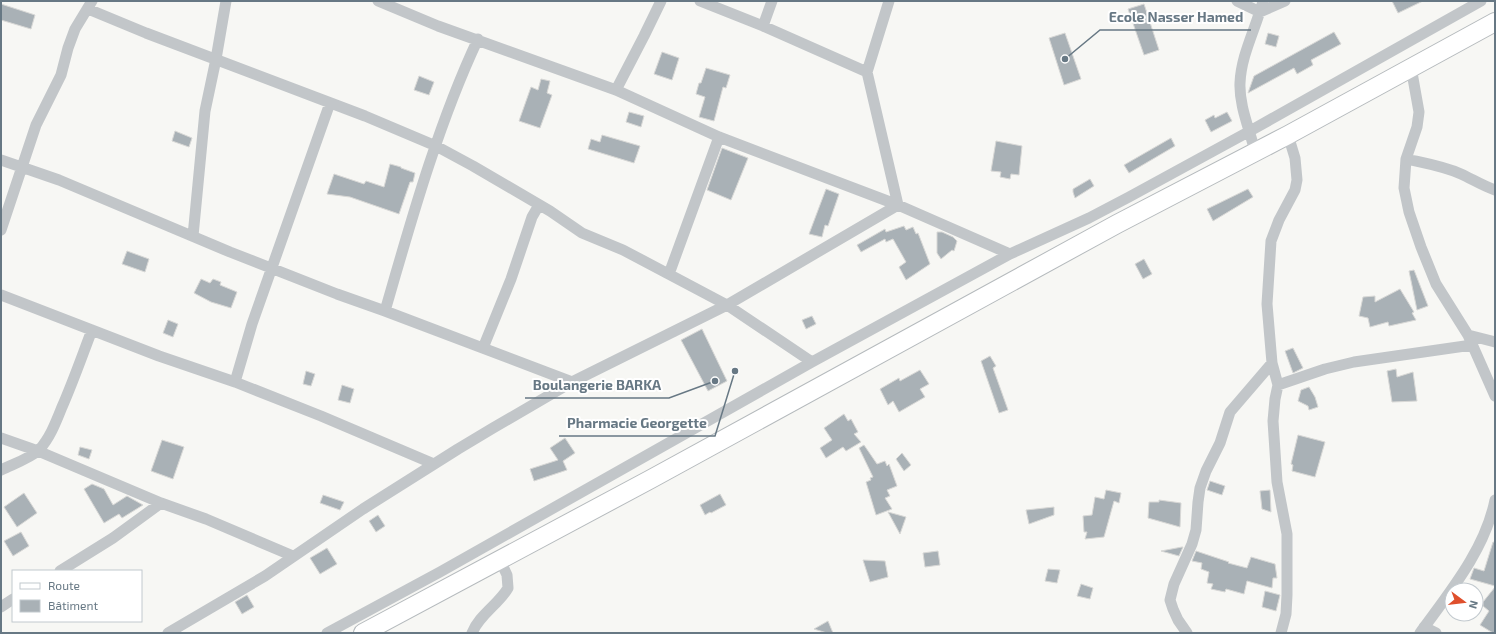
<svg xmlns="http://www.w3.org/2000/svg" width="1496" height="634" viewBox="0 0 1496 634" font-family="'Exo 2',sans-serif">
	<style>
		.building { fill: #a9b1b6; stroke: #d8d8d6 }
		.lines { fill: none; stroke-linecap: round; stroke-linejoin: round }
		.primary-casing { stroke: #b5babd; stroke-width: 20 }
		.street { stroke: #c2c6c9; stroke-width: 11 }
		.primary { stroke: #fff; stroke-width: 18 }
		.leader { fill: none; stroke: #677884; stroke-width: 1.5 }
		.callout-dot { fill: #677884; stroke: #fff; stroke-width: 1.5 }
		.callout-label { font-size: 14px; text-anchor: middle; font-weight: bold; fill: #677884; stroke: #fff; stroke-width: 4; stroke-linejoin: round; paint-order: stroke }
	</style>
	<rect width="100%" height="100%" fill="#f7f7f4"/>
	<path class="building" d="M1392 1H1423L1398 13Z
		M1 4 35 15 31 29 1 20Z
		M1144 4 1159 50 1144 55 1128 9Z
		M1334 32 1341 44 1311 60 1313 65 1297 74 1294 68 1248 93 1254 76Z
		M1065 33 1081 79 1064 85 1049 38Z
		M1268 33 1279 36 1276 47 1265 44Z
		M662 52 679 58 672 80 654 74Z
		M706 68 730 75 726 88 723 87 714 121 699 117 705 97 696 94 699 83H701Z
		M419 76 434 82 429 95 414 90Z
		M541 79 550 81 547 93 552 95 540 128 519 121 531 87 538 90Z
		M629 112 644 116 641 127 626 122Z
		M1227 112 1232 121 1211 132 1205 120 1214 115 1215 118Z
		M175 131 192 138 189 147 172 141Z
		M602 135 640 146 634 163 588 149 591 139 600 142Z
		M1171 138 1175 146 1129 173 1124 165Z
		M996 141 1022 146 1019 175 1011 174 1010 179 1000 177 1001 172 991 171Z
		M722 148 748 158 731 200 707 190Z
		M390 164 401 167V168L415 173 413 182H410L399 214 350 197 327 194 334 174 364 184 366 181 384 187Z
		M1090 179 1094 186 1075 198 1073 192V189Z
		M826 189 839 194 828 226 825 225 822 237 809 234Z
		M1248 189 1253 197 1213 221 1207 209Z
		M904 226 906 230 913 227 916 234 918 233 930 264 906 280 899 267 906 262 893 239 886 242 885 239 861 252 857 245 885 229 886 232Z
		M937 232H942L953 237 957 241 954 251 952 250 941 259 937 253Z
		M127 251 149 259 145 272 122 264Z
		M1144 259 1152 274 1143 279 1135 264Z
		M1414 270 1428 306 1417 310 1409 271Z
		M201 279 210 283 213 279 221 282 220 285 237 292 231 308 211 302 194 293Z
		M1400 289 1414 312 1412 313 1416 320 1389 326 1388 322 1370 327 1368 318 1359 316 1363 297 1375 296V302Z
		M812 316 816 324 806 329 802 320Z
		M168 320 178 324 173 337 163 333Z
		M702 329 727 381 708 391 681 340Z
		M1293 348 1303 368 1293 373 1285 351Z
		M990 356 996 366 993 368 1008 410 999 413 981 361Z
		M1396 369 1397 377 1413 372 1417 401 1392 402 1387 371Z
		M920 370 929 384 920 389 925 397 899 412 893 401 888 405 880 389 899 378 900 381Z
		M306 371 315 374 311 386 303 384Z
		M342 385 354 389 350 403 338 400Z
		M1309 387 1315 397 1318 407 1309 410 1308 406 1298 401 1301 390Z
		M844 414 848 421 851 419 858 432 854 434 861 442 846 451 843 447 826 458 820 448 832 440 824 428Z
		M1298 435 1325 442 1315 477 1292 471 1293 465 1291 464Z
		M565 438 575 453 563 461 567 470 534 481 530 469 558 460 550 448Z
		M162 440 184 447 173 479 151 471Z
		M864 445 877 464 885 461 887 466 889 464 897 486 887 490 890 496 885 498 892 509 876 515 866 482 871 480 870 478 873 477 859 448Z
		M80 447 92 450 89 459 78 455Z
		M902 453 911 465 904 471 896 459Z
		M1210 481 1225 486 1222 495 1207 490Z
		M92 484 104 489 113 505 127 496 143 505 122 518 119 514 104 523 84 489Z
		M1106 490 1121 493 1119 503 1114 501 1104 537 1085 539 1087 532H1084L1083 516 1092 515 1095 497 1104 499Z
		M1270 490 1271 512 1262 509 1260 491Z
		M24 493 37 513 17 527 4 507Z
		M720 494 726 505 711 513 710 512 705 515 700 505Z
		M323 495 344 502 340 510 320 503Z
		M1159 500 1181 503 1180 527 1148 518 1149 502H1159Z
		M1054 507V515L1029 524 1026 510Z
		M888 512 906 517 900 534Z
		M378 515 385 526 376 532 369 521Z
		M21 532 29 546 13 556 4 541Z
		M1493 542H1495V586L1470 579 1474 568 1484 571Z
		M1182 547H1183L1179 556 1161 551Z
		M327 548 337 564 320 574 310 558Z
		M938 551 940 565 925 567 923 553Z
		M1196 551 1229 562 1228 563 1247 568 1251 557 1275 564 1277 578H1273L1272 588 1247 581 1244 594 1226 589 1225 592 1211 589 1213 584 1207 583 1209 572 1201 569 1202 563 1192 561Z
		M863 560 885 561 888 577 870 582Z
		M1048 569 1060 570 1057 583 1045 581Z
		M1081 584 1093 588 1090 599 1077 596Z
		M1495 587V633H1493L1480 625 1489 611 1483 606V602Z
		M1265 591 1280 595 1276 611 1262 607Z
		M247 595 254 607 242 614 235 602Z
		M828 621 833 633H827L814 629Z"/>
	<g class="lines">
		<defs>
			<path id="primary" d="M363 633 651 479 1117 224 1288 135 1495 22"/>
		</defs>
		<use href="#primary" class="primary-casing"/>
		<path class="street" d="M378 1 438 26 616 90 719 137 898 205 1010 254
			M700 1 763 26 867 72 898 205
			M1237 1 1260 12 1285 1
			M88 9 146 33 365 116 436 146 473 166 550 211 582 233 623 250 727 305 812 362
			M763 26 772 1
			M1411 67 1419 112 1417 127 1406 159 1404 188 1409 212 1421 247 1436 284 1468 335 1495 396
			M867 72 889 1
			M616 90 644 36 661 1
			M1255 152C1250 130 1239 106 1240 83 1241 55 1256 28 1263 1
			M1406 159C1424 163 1443 166 1461 174 1472 179 1483 186 1495 190
			M1 160 59 180 230 252 337 294 385 311 572 382
			M1 230 36 125 61 75 68 48 75 29 92 1
			M193 236 205 111 216 59 226 1
			M669 274 719 137
			M1 295 159 356 235 382 252 324 330 103
			M385 311C411 221 438 124 478 39
			M1468 335 1495 342
			M483 348 511 279 532 217 539 205
			M235 382 321 416 434 464
			M1278 385 1325 369 1354 362 1472 345
			M1 438 38 451 161 503 206 519 293 556
			M1 470C13 464 29 459 39 450 50 438 56 422 62 407 73 382 82 356 92 330
			M60 571 113 538 161 503
			M1 607 13 599
			M1424 627 1436 633
			M168 633 265 576 363 509 458 449 493 428 572 382 727 305 898 205
			M327 633 440 572 812 362 1010 254 1089 218 1129 197 1250 131 1481 1
			M472 633C479 615 499 604 508 588L507 575 500 560
			M1187 633 1178 620 1173 609 1170 600 1174 584 1192 544 1196 530 1198 502 1200 488 1206 471 1220 443 1230 412 1272 363
			M1281 633 1286 614 1287 595V534L1277 482 1273 421 1275 399 1278 385 1272 363 1267 304 1271 241 1279 220 1295 190 1297 180 1295 158 1288 135
			M1420 633C1449 593 1485 550 1495 500"/>
		<use href="#primary" class="primary"/>
	</g>
	<path class="leader" d="M1065 59L1100 30H1251M715 381L669 398H525M735 371L715 436H559"/>
	<g class="callout-dot">
		<circle cx="1065" cy="59" r="4"/>
		<circle cx="715" cy="381" r="4"/>
		<circle cx="735" cy="371" r="4"/>
	</g>
	<g class="callout-label">
		<text x="1176" y="22">Ecole Nasser Hamed</text>
		<text x="597" y="390">Boulangerie BARKA</text>
		<text x="637" y="428">Pharmacie Georgette</text>
	</g>
	<rect width="1496" height="634" fill="none" stroke="#677884" stroke-width="4"/>
	<rect x="12" y="570" width="130" height="52" fill="#ffffff" stroke="#c2c9ce"/>
	<rect x="20" y="583" width="20" height="6" fill="#ffffff" stroke="#c2c9ce"/>
	<text x="48" y="590" font-size="12" fill="#677884">Route</text>
	<rect x="20" y="600" width="20" height="12" fill="#a9b1b6" stroke="#c2c9ce"/>
	<text x="48" y="610" font-size="12" fill="#677884">Bâtiment</text>
	<g transform="translate(1464 602) rotate(105)"><circle r="19" fill="#ffffff" stroke="#c2c9ce"/>
	<path d="M0-3L7 15L0 10L-7 15Z" fill="#df4f2c"/>
	<text y="-6" font-size="11" font-weight="bold" text-anchor="middle" fill="#677884">N</text>
	</g>
</svg>
